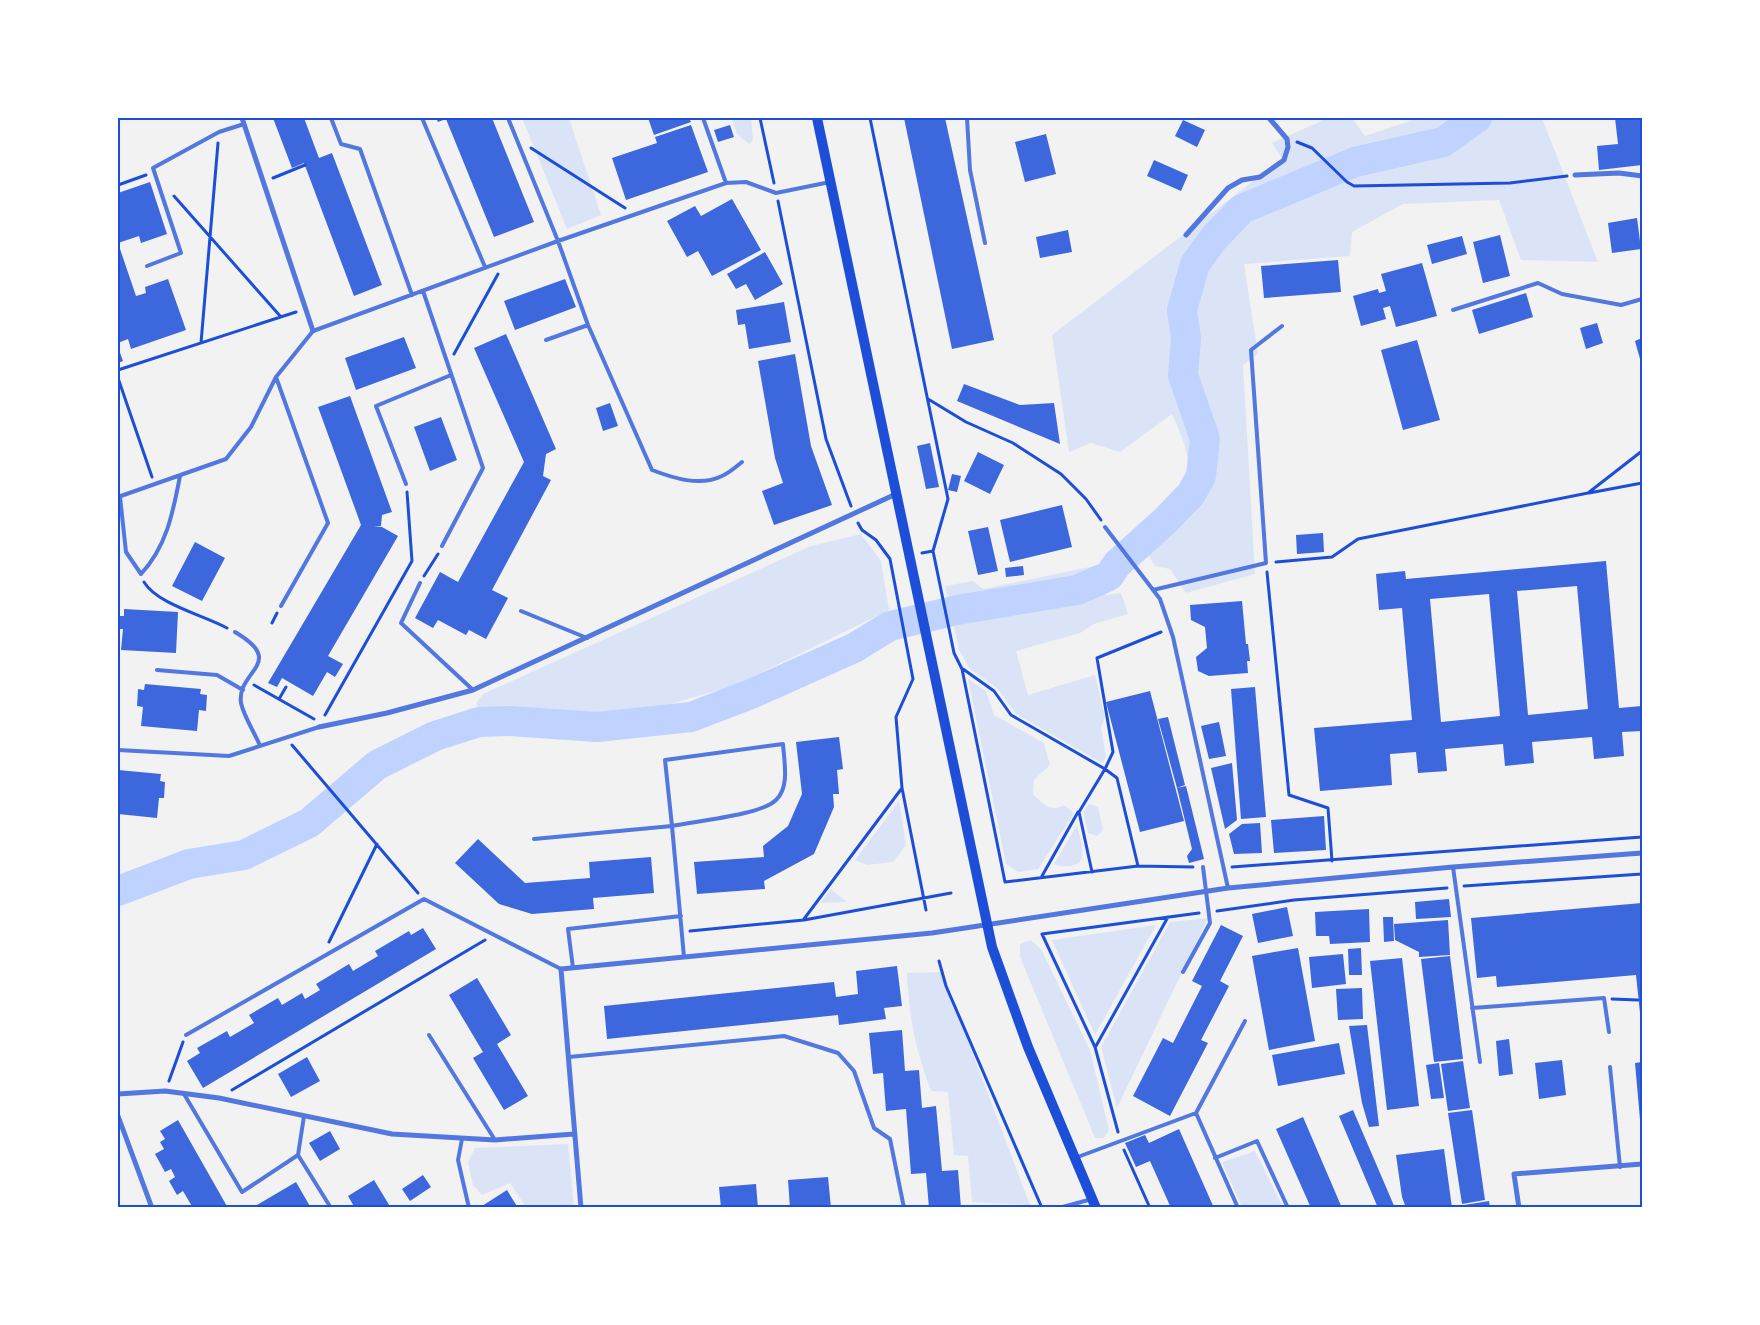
<svg xmlns="http://www.w3.org/2000/svg" width="1760" height="1325" viewBox="0 0 1760 1325" font-family="'Exo 2',sans-serif">
	<style>
		.green { fill: #dbe4f7 }
		.lines { fill: none; stroke-linecap: round; stroke-linejoin: round }
		.river { stroke: #bfd3fe; stroke-width: 30 }
		.building { fill: #3d67dc; fill-rule: evenodd }
		.path { stroke: #1d4ed8; stroke-width: 3 }
		.service { stroke: #5277de; stroke-width: 4 }
		.minor { stroke: #5277de; stroke-width: 5 }
		.secondary { stroke: #1d4ed8; stroke-width: 10 }
		.neatline { fill: none; stroke: #1d4ed8; stroke-width: 2 }
	</style>
	<rect width="100%" height="100%" fill="#f2f2f2"/>
	<path class="green" d="M522 118H569L601 215 567 229Z
		M727 118H751L753 140 749 144 737 134 732 120Z
		M1328 118H1352L1365 136 1419 118H1542L1598 262 1521 260 1499 200 1403 204 1352 232 1350 256 1244 264 1258 354 1243 365 1255 574 1186 593 1170 569 1155 566 1136 536C1153 520 1188 491 1188 466 1188 448 1179 430 1172 414L1120 452 1091 443 1069 452 1052 335 1282 159 1272 143Z
		M861 534 881 561 889 610 736 685 667 705 596 715 480 713 476 703 483 694 811 546Z
		M1109 563 1105 595 1121 593 1128 614 1094 624 1080 633 1016 651 1028 695 1095 675 1105 717 1101 727 1106 757 1102 763 1016 714 997 688 970 669 959 650 945 586 973 581 983 589Z
		M968 679 986 691 994 715 1044 743 1050 765 1034 780 1033 794C1043 804 1050 813 1064 805L1074 813 1038 869 1018 872 1006 864Z
		M899 801 906 845 893 862 867 865 855 860Z
		M1089 804 1098 807 1103 830 1097 836 1088 833 1083 812Z
		M1077 825C1080 839 1091 864 1070 866 1064 866 1060 867 1054 864Z
		M831 889 847 902 820 903Z
		M1208 918 1117 1108 1101 1047 1170 922Z
		M1156 925 1095 1035 1052 940Z
		M1031 940 1041 949 1090 1050 1109 1130 1104 1138H1095L1020 957V944Z
		M942 972 1030 1205 972 1202 968 1156 954 1155 948 1092 931 1091C915 1047 909 1019 907 973Z
		M568 1144 574 1207H526L510 1183 482 1195 473 1185 468 1162 475 1148Z
		M1255 1151 1283 1207H1242L1222 1162Z"/>
	<g class="lines">
		<path class="river" d="M118 891 189 864 244 855 309 823 377 765 435 736 479 722 510 721 597 727 691 717 751 694 854 648 890 626 957 610 1077 590 1109 576 1117 564 1165 521 1191 494 1201 476 1205 439 1183 375 1186 338 1182 310 1195 264 1214 238 1242 209 1355 162 1443 142 1477 118"/>
	</g>
	<path class="building" d="M273 118H304L319 158 332 153 382 285 354 296 304 163 292 168Z
		M436 118H492L534 222 494 237 446 119 438 122Z
		M648 118H689L691 122 654 135Z
		M904 118H945L994 340 952 349Z
		M1615 118H1642V165L1599 170 1597 146 1618 144Z
		M1183 120 1205 130 1197 147 1175 136Z
		M691 125 708 172 626 200 612 158 657 143 655 137Z
		M730 125 734 137 718 142 714 130Z
		M1046 134 1056 174 1025 182 1015 142Z
		M1154 160 1188 175 1181 191 1147 176Z
		M150 182 167 234 141 243 139 236 118 243V193Z
		M732 199 761 250 712 276 698 251 687 257 667 221 695 206 701 216Z
		M1637 218 1641 249 1612 253 1608 223Z
		M1068 230 1072 252 1040 258 1036 237Z
		M1500 235 1510 276 1483 283 1473 242Z
		M1462 236 1467 254 1432 264 1427 245Z
		M118 243 136 296 146 293 145 287 168 279 186 330 131 349 128 339 118 343Z
		M765 252 783 284 755 300 746 284 736 289 727 274Z
		M1338 260 1341 292 1264 298 1261 266Z
		M1422 263 1437 316 1396 327 1390 306 1383 308 1386 319 1361 326 1353 296 1378 289 1379 293 1386 291 1381 274Z
		M565 279 576 307 515 330 504 301Z
		M1526 293 1533 317 1479 334 1472 310Z
		M784 302 791 342 749 349 745 324 738 325 736 310Z
		M1597 323 1603 343 1586 349 1580 328Z
		M506 334 556 449 546 454 543 476 551 480 492 590 508 598 486 639 469 630 466 635 438 620 433 628 415 618 440 572 458 582 524 462 474 348Z
		M404 337 416 368 356 390 345 358Z
		M1642 338V366L1635 341Z
		M1417 340 1440 420 1403 430 1381 350Z
		M118 347 123 361 118 363Z
		M795 354 811 446 832 505 774 525 762 491 783 483 775 458 758 361Z
		M964 384 1020 405 1054 403 1060 444 957 401Z
		M350 396 392 512 382 515 381 526H374L382 527 398 536 328 656 343 664 335 677 327 672 313 696 282 678 277 687 268 683 361 525 318 407Z
		M610 403 618 426 603 431 596 408Z
		M441 417 457 460 430 471 414 427Z
		M930 443 939 487 926 489 917 446Z
		M978 452 1004 465 990 494 964 481Z
		M952 474 961 476 957 492 948 490Z
		M1062 505 1072 547 1010 562 1000 520Z
		M988 527 998 571 978 575 968 531Z
		M1323 533 1324 552 1297 554 1296 535Z
		M195 542 225 558 202 601 172 586Z
		M1606 561 1619 708 1642 706V731L1622 732 1624 756 1594 759 1592 737 1532 742 1534 763 1505 766 1503 744 1445 749 1447 771 1418 773 1416 752 1390 754 1392 785 1320 791 1314 728 1412 720 1402 608 1379 610 1376 574 1405 571 1406 579ZM1577 586 1588 709 1528 715 1517 591ZM1489 594 1500 716 1441 722 1430 599Z
		M1023 566 1024 575 1006 577 1005 568Z
		M1242 601 1246 644H1248L1250 661H1247L1248 673 1209 676 1198 671 1196 657 1207 648 1205 627 1191 620 1190 605Z
		M124 609 178 612 176 653 121 650 123 629H118L119 616H124Z
		M145 684 201 689 200 694 207 695 206 711 199 710 197 731 141 726 143 707 137 706 138 689 144 690Z
		M1255 687 1266 817 1241 819 1231 689Z
		M1150 691 1184 821 1140 832 1106 702Z
		M1168 717 1185 785 1177 788 1158 719Z
		M1219 722 1226 756 1209 759 1201 726Z
		M839 737 843 769 837 770 839 794H833L834 807 814 854 764 881 765 889 697 894 694 862 764 857 763 846 788 826 802 794 796 742Z
		M1232 763 1237 820 1225 829 1211 768Z
		M118 770 161 774 160 781 165 782 164 798H159L157 818 118 814Z
		M1186 786 1204 859 1189 863 1187 856 1192 849 1177 788Z
		M1324 816 1326 850 1274 853 1271 820Z
		M1260 823 1262 853 1234 854 1229 834 1242 824Z
		M478 839 525 883 590 878 589 862 651 857 654 893 593 898 594 909 532 914 499 904 455 863Z
		M1449 899 1451 917 1416 919 1415 902Z
		M1642 903V1032L1636 975 1497 987 1496 976 1477 978 1471 918Z
		M1287 907 1293 936 1258 943 1252 914Z
		M1369 909 1370 942 1330 944 1329 936H1316L1315 912Z
		M1383 917H1393L1394 941 1384 942Z
		M1448 920 1450 955 1419 957V952L1395 940 1394 924Z
		M1221 925 1243 936 1220 981 1229 986 1201 1040 1208 1043 1170 1116 1133 1096 1163 1038 1173 1043 1202 986 1192 981Z
		M423 928 436 949 203 1088 187 1061 200 1053 197 1048 227 1031 230 1037 254 1023 249 1015 278 998 282 1005 302 993 305 999 320 990 316 984 349 964 353 971 378 956 375 951 409 931 411 935Z
		M1298 948 1315 1041 1269 1050 1252 956Z
		M1361 948 1362 975H1349L1348 949Z
		M1343 954 1346 984 1312 988 1309 957Z
		M1450 956 1463 1059 1434 1062 1421 959Z
		M1402 958 1419 1106 1387 1110 1370 961Z
		M897 966 902 1006 884 1008 886 1019 839 1025 838 1015 607 1039 604 1006 834 982 836 997 858 994 856 971Z
		M477 978 511 1035 497 1044 528 1096 504 1110 473 1058 483 1052 449 995Z
		M1362 988 1363 1019 1338 1020 1336 989Z
		M1367 1025 1379 1126 1369 1127 1362 1103 1349 1026Z
		M902 1030 905 1071 919 1070 922 1108 936 1106 942 1171 958 1170 961 1208H929L926 1173 911 1174 906 1109 886 1111 883 1073 873 1074 869 1033Z
		M1509 1039 1513 1074 1499 1076 1496 1041Z
		M1339 1043 1345 1074 1278 1086 1272 1055Z
		M307 1057 320 1081 291 1097 278 1074Z
		M1562 1060 1566 1095 1539 1099 1535 1063Z
		M1463 1061 1470 1108 1448 1111 1441 1064Z
		M1642 1062V1131H1641L1635 1063Z
		M1439 1063 1444 1098 1431 1099 1426 1065Z
		M1353 1110 1395 1208H1378L1339 1116Z
		M1472 1110 1485 1200 1462 1204 1448 1113Z
		M1303 1117 1342 1208H1311L1276 1129Z
		M178 1120 228 1208H193L183 1191 177 1195 169 1181 175 1177 171 1169 165 1172 155 1154 164 1149 160 1142 165 1139 160 1131Z
		M1179 1129 1214 1208H1171L1150 1161 1136 1167 1125 1143 1145 1135 1149 1143Z
		M330 1131 340 1149 320 1161 309 1143Z
		M1444 1149 1452 1208H1406L1402 1197 1396 1155Z
		M423 1175 431 1187 410 1201 402 1189Z
		M828 1177 831 1208H790L788 1180Z
		M374 1180 391 1208H355L348 1196Z
		M296 1182 311 1208H252Z
		M756 1184 758 1208H721L719 1187Z
		M507 1190 518 1208H483L482 1206Z
		M1489 1201 1490 1208H1464V1205Z"/>
	<g class="lines">
		<path class="path" d="M760 118 774 183
			M870 118 948 499 933 551 954 653 962 669 1005 882 1138 866 1193 867
			M1297 142 1312 148 1347 182 1354 186 1510 183 1567 176
			M531 148 625 208
			M273 178 305 165
			M118 185 146 175
			M174 196 281 317
			M778 201 826 439 851 506
			M201 343 218 143
			M454 354 498 274
			M118 370 296 312
			M118 378 152 477
			M928 399 966 422 1013 443 1061 474 1086 499 1101 520
			M1589 493 1642 483
			M858 523 862 530 876 540 890 559 908 653 913 679 896 717 902 788 926 910
			M922 553 933 551
			M1276 562 1332 557 1358 539 1588 493 1642 451
			M1267 572 1289 795 1328 808 1332 861
			M424 576 438 554
			M144 582C157 604 203 615 227 628
			M272 623 277 613
			M963 669 994 691 1011 715 1105 769 1117 778 1138 866
			M254 685 314 719
			M279 699 286 687
			M325 715 412 561 407 492
			M292 745 418 893
			M1232 867 1642 837
			M1092 872 1079 812 1105 769 1113 752 1097 658 1161 632
			M1042 876 1078 812
			M1464 886 1642 874
			M1217 911 1294 900 1447 888
			M804 919 902 788
			M690 931 804 920 951 893
			M329 942 377 844
			M939 961 946 986 1042 1208
			M1612 999 1638 1000
			M1096 1046 1168 917
			M169 1081 183 1042
			M232 1090 485 940
			M1118 1132 1095 1047 1042 934 1199 913
			M1124 1150 1150 1208"/>
		<path class="service" d="M331 118 341 144 360 149 412 295
			M422 118 485 267
			M508 118 558 241 588 325 652 470C673 478 700 487 722 476 729 473 736 467 742 462
			M703 118 726 183
			M967 118 970 170 985 243
			M147 266 181 253 153 168 219 132 244 124
			M423 291 483 468 442 546
			M1453 310 1538 283 1562 294 1621 305 1642 299
			M546 340 588 325
			M276 377 328 523 281 606
			M406 484 376 406 451 375
			M118 497 226 459 251 427 276 377 313 331 558 241 726 183 746 182 776 193 830 182
			M120 497 126 552 141 574C167 546 173 512 180 476
			M1105 527 1160 599 1173 637 1228 888
			M420 583 401 623 473 690
			M1153 590 1266 563 1251 350 1282 326
			M521 611 587 638
			M235 632C288 663 236 671 241 703 244 717 255 733 260 746
			M157 670 217 675 243 690
			M783 744C784 761 790 787 776 800 761 815 695 821 672 826L665 760Z
			M118 750 229 756 319 727
			M534 839 672 826 684 957
			M1453 867 1480 1062
			M573 968 568 929 681 916
			M1183 972 1210 923 1203 867
			M1472 1008 1604 998 1609 1032
			M186 1035 424 899 561 969
			M429 1035 495 1140
			M569 1057 784 1036 838 1053 854 1071 874 1128 890 1139 904 1208
			M1610 1067 1620 1167
			M184 1094 242 1192 298 1155 304 1116
			M1196 1113 1245 1021
			M462 1139 458 1160 469 1208
			M298 1155 331 1208
			M1075 1158 1196 1113 1238 1208
			M1215 1158 1257 1141 1288 1208
			M1059 1208 1092 1199"/>
		<path class="minor" d="M242 118 313 331
			M1575 175 1619 173 1642 176
			M1186 235 1228 188 1242 180 1260 177 1284 160 1288 147 1287 139 1269 118
			M319 727 387 713 473 690 896 494
			M118 1094 165 1091 219 1098 392 1134 495 1140 574 1134
			M118 1116 152 1208
			M581 1208 561 969 932 933 1228 888 1453 867 1642 853
			M1519 1208 1514 1174 1642 1164"/>
		<path class="secondary" d="M817 118 992 947 1028 1047 1096 1208"/>
	</g>
	<rect width="1760" height="1325" fill="none" stroke="#ffffff" stroke-width="238"/>
	<rect x="119" y="119" width="1522" height="1087" class="neatline"/>
</svg>
